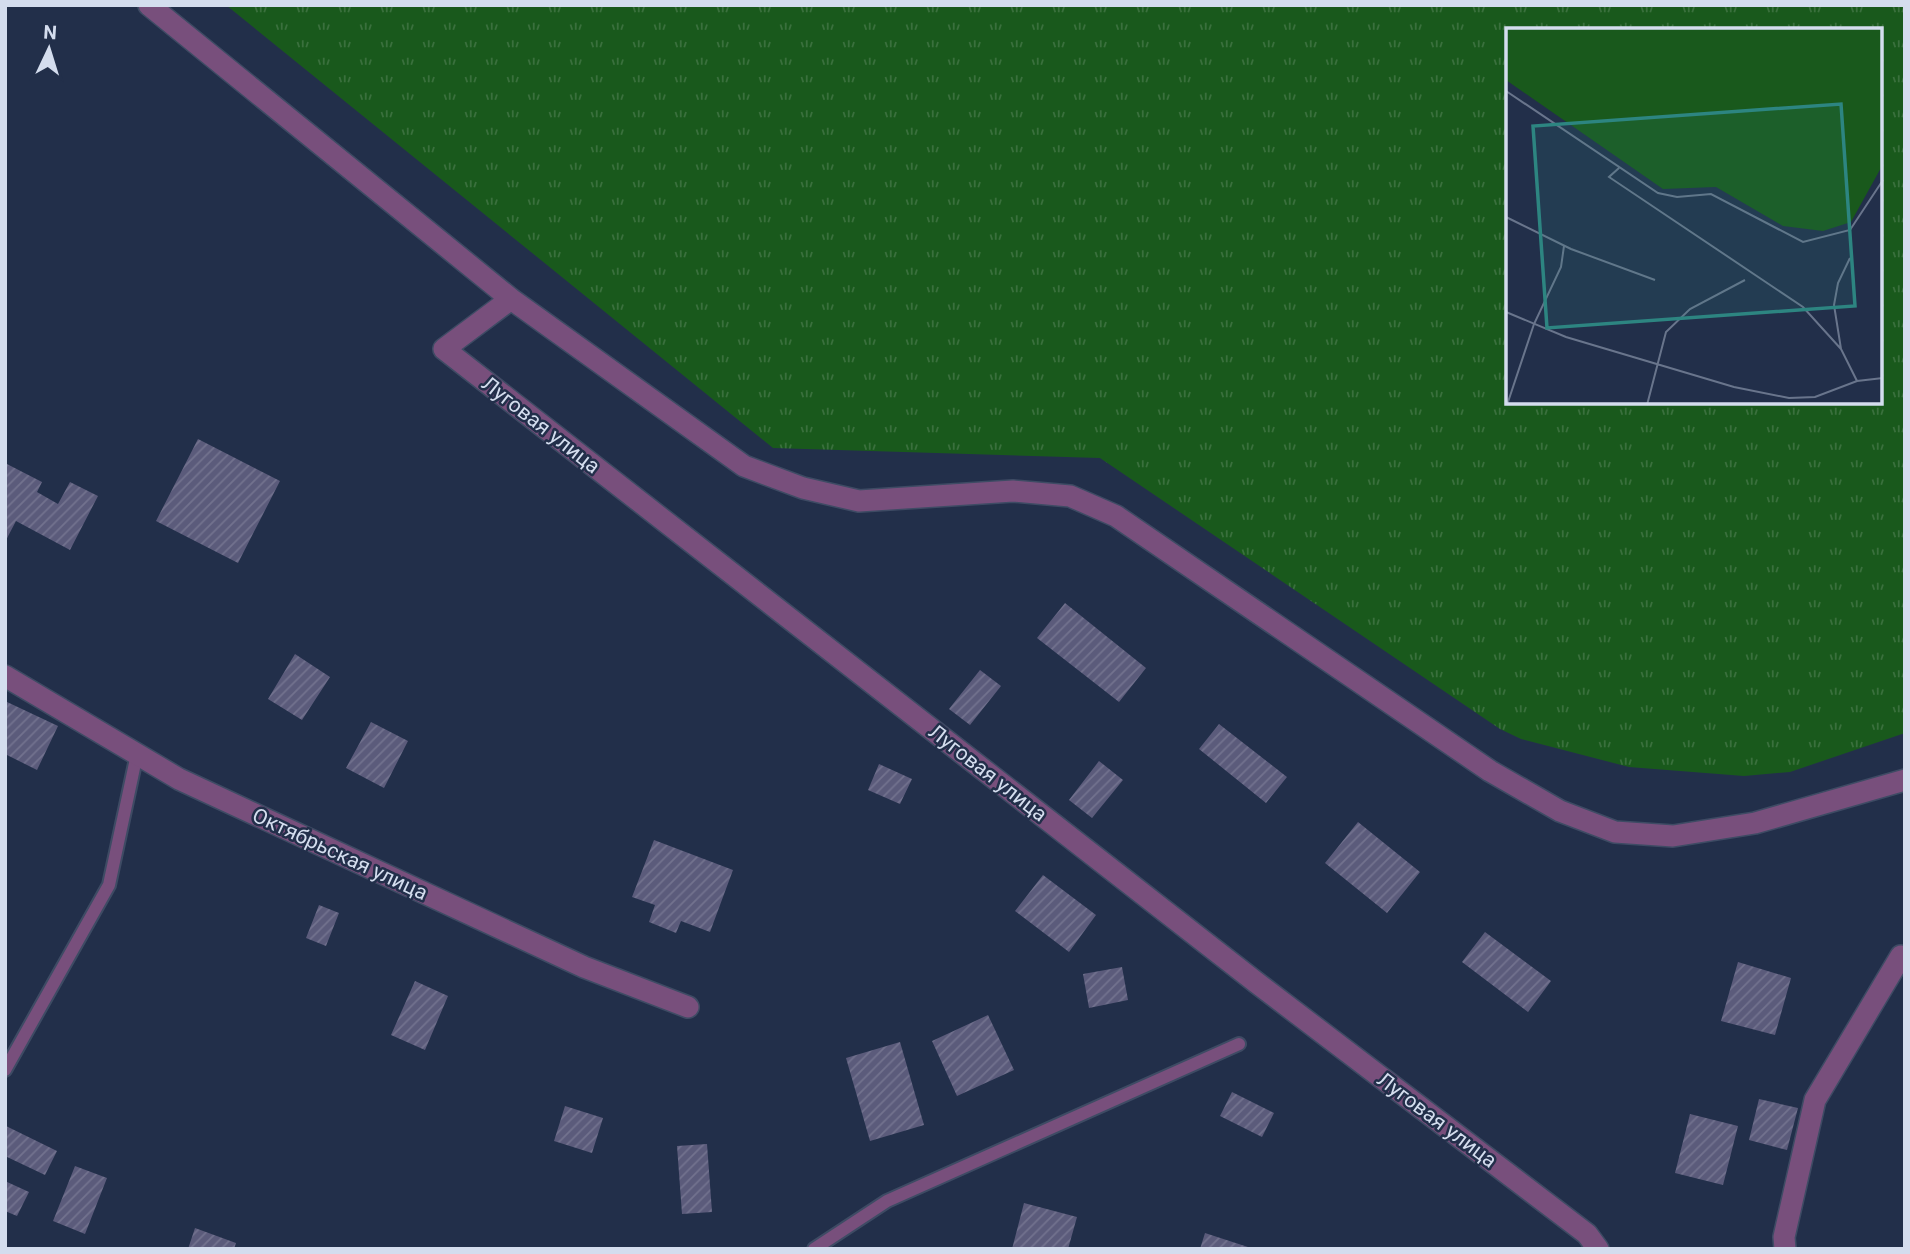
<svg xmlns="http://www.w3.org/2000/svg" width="1910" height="1254" viewBox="0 0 1910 1254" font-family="Roboto,sans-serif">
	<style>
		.grass { fill: url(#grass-tufts); fill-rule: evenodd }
		.building { fill: url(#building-hatch) }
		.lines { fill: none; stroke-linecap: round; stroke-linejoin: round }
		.lane-casing { stroke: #3e4b64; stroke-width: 16 }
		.street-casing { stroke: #3e4b64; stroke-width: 24 }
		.lane { stroke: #784f7c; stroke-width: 12 }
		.street { stroke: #784f7c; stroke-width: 21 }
		.labels { text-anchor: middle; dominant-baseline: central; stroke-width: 5; stroke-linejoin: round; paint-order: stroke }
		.street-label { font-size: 21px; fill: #d4ddee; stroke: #222f4a }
		.inset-road { fill: none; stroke: #69758c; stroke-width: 2 }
		.view { fill: #2d8581; fill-opacity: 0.15; stroke: #2d8581; stroke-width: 3.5 }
		.inset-edge { fill: none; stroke: #d4ddee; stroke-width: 3.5 }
	</style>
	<defs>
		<pattern id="grass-tufts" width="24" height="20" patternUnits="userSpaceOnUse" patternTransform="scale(1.75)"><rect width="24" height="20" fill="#19591c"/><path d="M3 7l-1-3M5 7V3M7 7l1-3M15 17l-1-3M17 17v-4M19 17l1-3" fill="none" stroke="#3a703d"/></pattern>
		<pattern id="building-hatch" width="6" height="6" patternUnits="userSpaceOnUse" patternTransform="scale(1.75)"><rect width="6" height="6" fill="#5b5b7b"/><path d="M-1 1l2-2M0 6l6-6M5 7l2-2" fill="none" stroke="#72728e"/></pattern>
	</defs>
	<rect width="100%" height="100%" fill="#222f4a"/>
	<path class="grass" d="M226 5H1905V733L1790 772 1744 776 1629 767 1521 739 1500 729 1100 458 773 448ZM1507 30H1880V402H1507Z"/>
	<path class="building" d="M198 439 280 481 238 563 156 521Z
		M5 463 42 482 37 492 58 504 70 482 98 496 70 550 16 521 5 542Z
		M1065 603 1146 668 1119 702 1037 638Z
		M295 654 330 677 302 720 268 699Z
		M980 670 1001 686 970 725 949 709Z
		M5 701 58 726 37 770 5 754Z
		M371 722 408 741 384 788 346 768Z
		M1219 724 1287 777 1266 803 1199 749Z
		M1099 761 1123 780 1092 818 1069 800Z
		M879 764 912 779 900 804 868 790Z
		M1358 822 1420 872 1387 913 1325 863Z
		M654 840 733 870 710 932 681 921 676 933 649 922 655 905 632 897Z
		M1043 875 1096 915 1069 952 1015 911Z
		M319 905 339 913 326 946 306 938Z
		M1485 932 1551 981 1528 1012 1462 962Z
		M1738 962 1791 978 1775 1035 1721 1021Z
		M1122 967 1128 1000 1089 1008 1083 974Z
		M415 981 448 996 425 1050 391 1035Z
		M988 1015 1014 1070 957 1096 932 1041Z
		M900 1042 924 1125 870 1141 846 1058Z
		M1232 1092 1274 1113 1262 1137 1220 1116Z
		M1759 1099 1798 1108 1787 1150 1749 1140Z
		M565 1106 603 1118 592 1153 554 1141Z
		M1690 1114 1738 1126 1723 1185 1675 1173Z
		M6 1126 57 1151 45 1175 5 1156Z
		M707 1144 712 1212 682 1214 677 1146Z
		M75 1166 107 1178 85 1234 53 1221Z
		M5 1181 29 1192 17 1216 5 1211Z
		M1024 1203 1077 1217 1068 1249H1012Z
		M195 1228 236 1243 234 1249H188Z
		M1205 1233 1251 1248V1249H1200Z"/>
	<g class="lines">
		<defs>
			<path id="lane" d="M5 1070 109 885 137 754
				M814 1249 887 1201 1239 1044"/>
			<path id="street" d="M149 5 511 299 744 466 803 488 859 501 1013 491 1070 496 1116 516 1490 771 1560 811 1615 832 1673 836 1755 823 1905 780
				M511 299 444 349 1257 983 1587 1234 1598 1249
				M5 676 179 779 584 967 688 1007
				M1785 1249 1784 1237 1815 1100 1901 956"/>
		</defs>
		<use href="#lane" class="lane-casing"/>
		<use href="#street" class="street-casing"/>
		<use href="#lane" class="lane"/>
		<use href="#street" class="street"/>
	</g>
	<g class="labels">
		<g class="street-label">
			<text transform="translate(541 425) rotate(38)">Луговая улица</text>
			<text transform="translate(988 773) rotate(38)">Луговая улица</text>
			<text transform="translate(340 854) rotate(25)">Октябрьская улица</text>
			<text transform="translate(1437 1120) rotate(37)">Луговая улица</text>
		</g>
	</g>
	<g transform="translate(1506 28)">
		<rect width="376" height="376" fill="#222f4a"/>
		<path d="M0 0H376V138L345 194 317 203 277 198 210 159 157 161 0 52Z" fill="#19591c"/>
		<path class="inset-road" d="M0 63 152 165 171 169 205 166 297 214 344 202 377 152M113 140 103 149 297 279 335 321M0 189 65 221 149 252M344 230 332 255 328 277 335 321 351 353M0 284 60 309 228 359 283 370 309 369 351 353 377 350M1 377 28 296 55 239 58 218M141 377 160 304 184 281 239 252"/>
		<path class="view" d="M335 76 349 278 41 300 27 98Z"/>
		<rect width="376" height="376" class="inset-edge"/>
	</g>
	<rect width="1910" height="1254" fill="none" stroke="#d4ddee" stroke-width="14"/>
	<g transform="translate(49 49) rotate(4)" stroke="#222f4a" stroke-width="5" paint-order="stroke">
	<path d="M0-5L12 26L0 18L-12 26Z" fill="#d4ddee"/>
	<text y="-10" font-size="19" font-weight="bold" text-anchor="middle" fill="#d4ddee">N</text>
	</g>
</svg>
